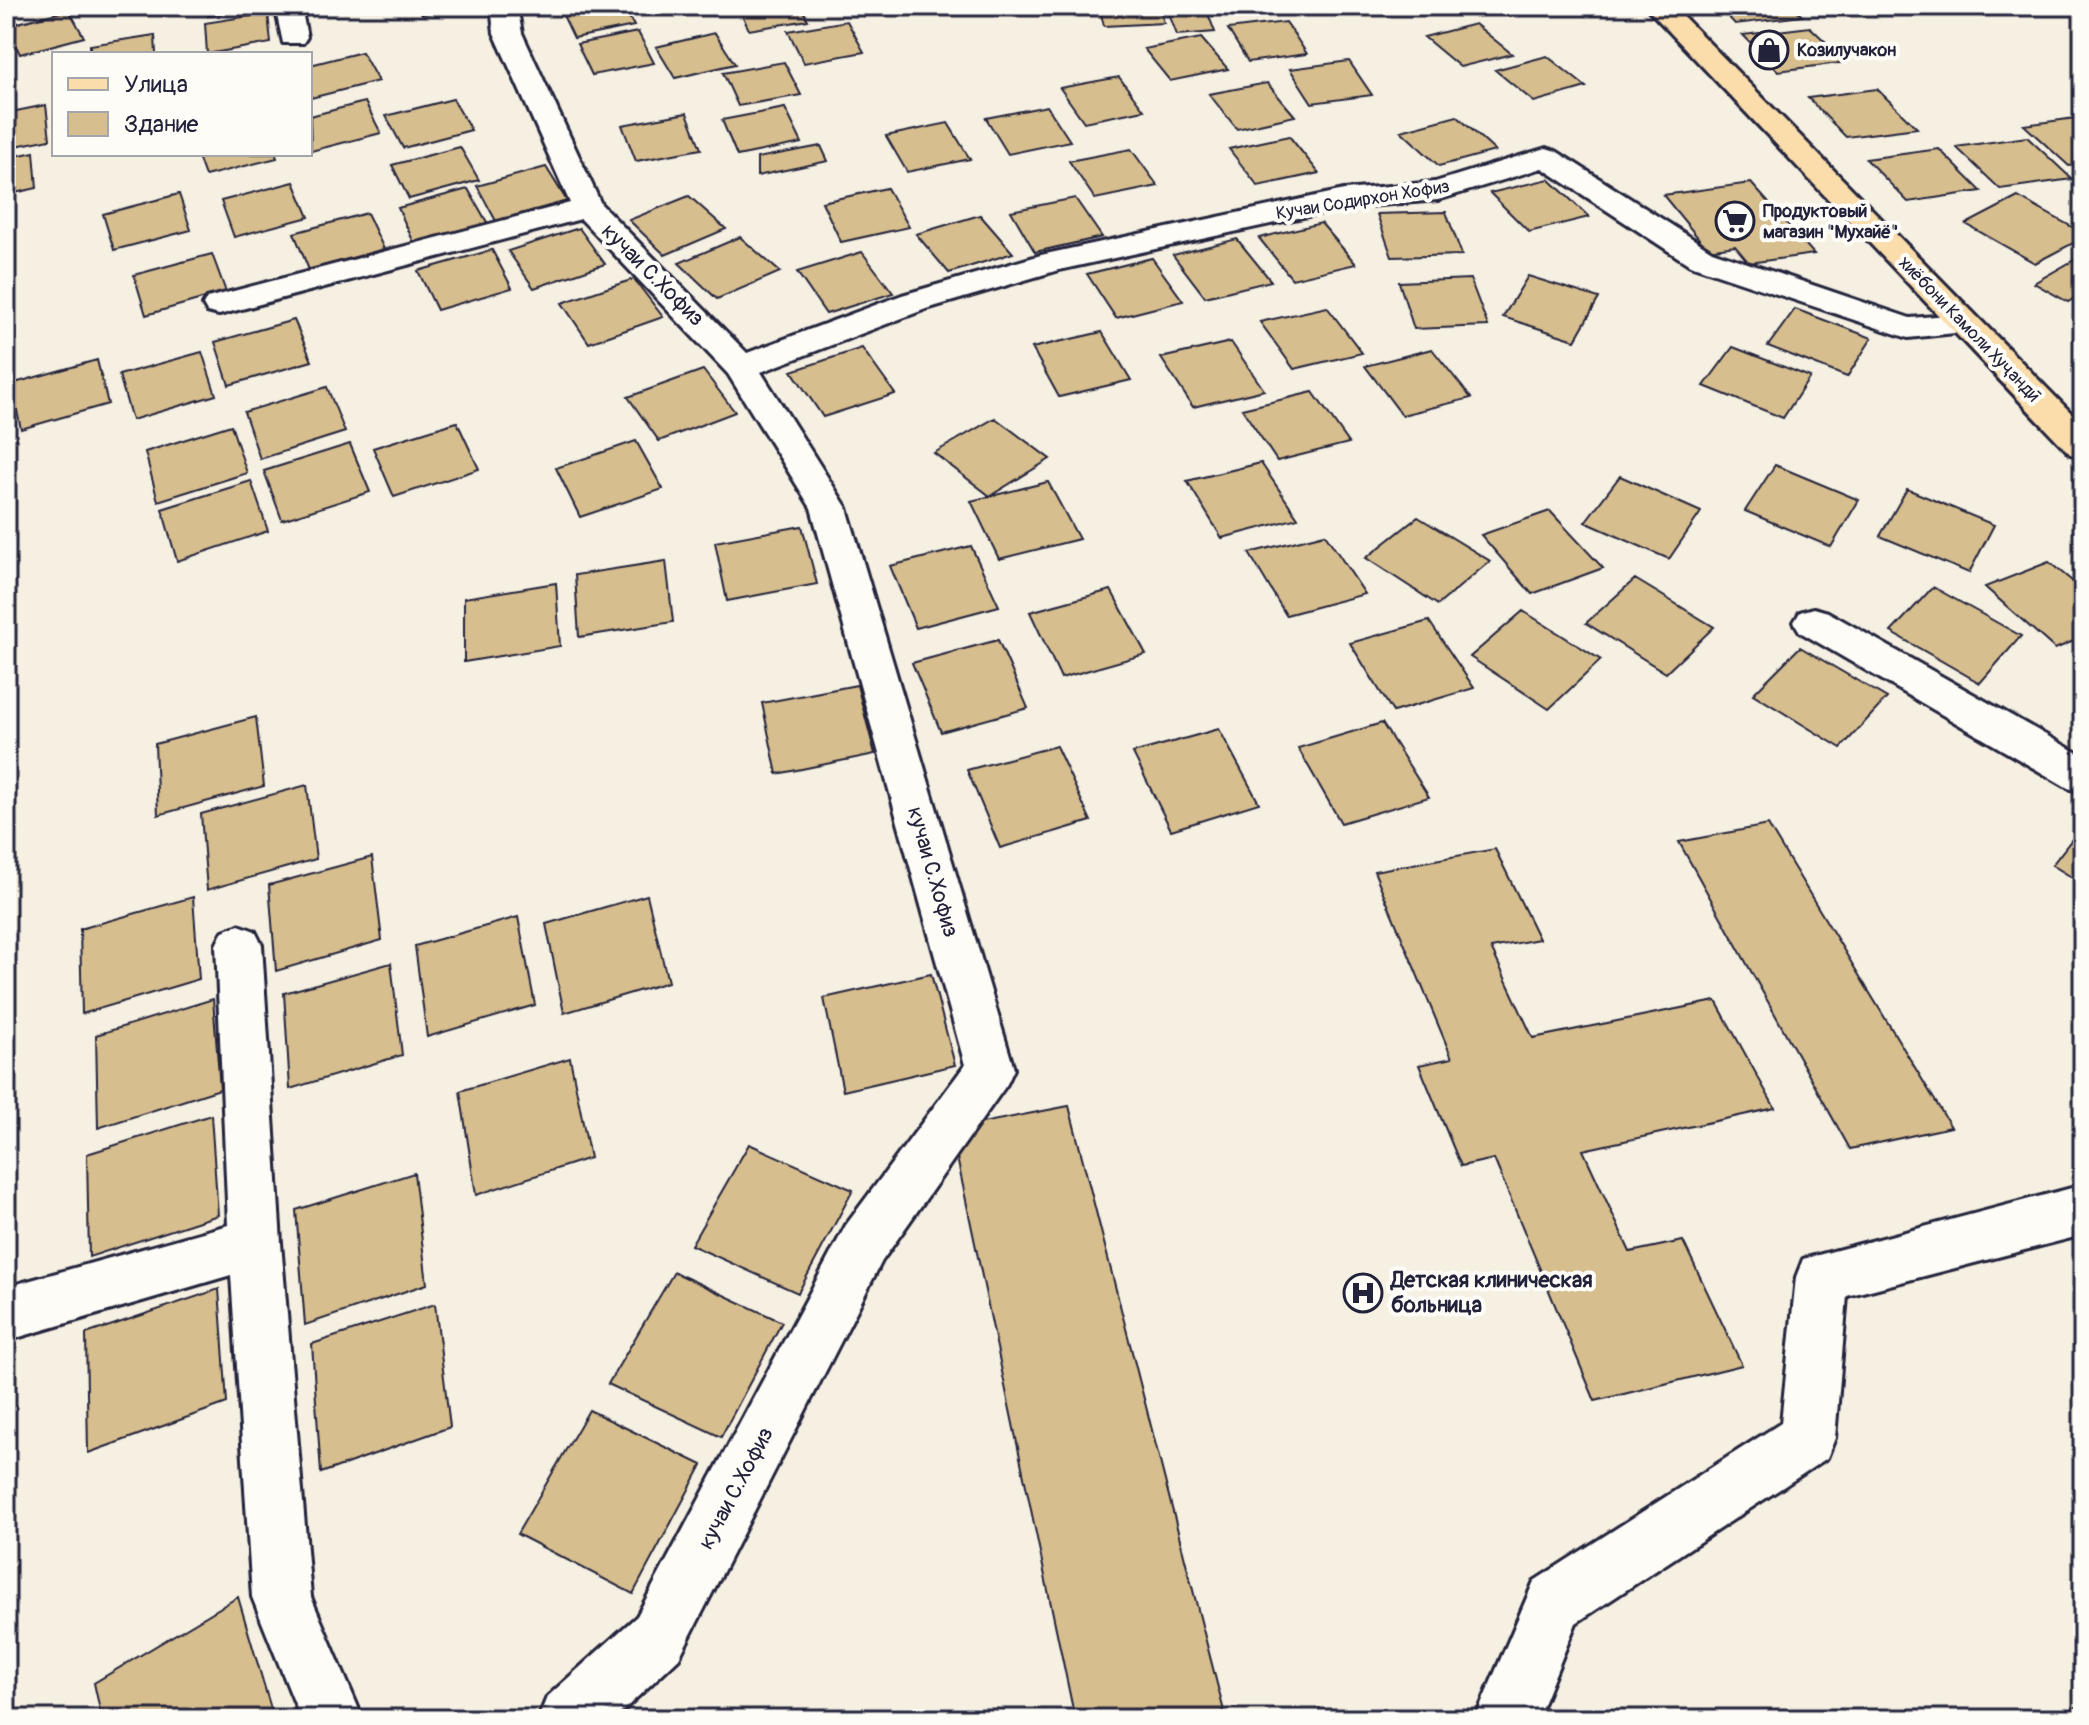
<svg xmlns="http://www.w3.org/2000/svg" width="2089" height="1725" viewBox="0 0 2089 1725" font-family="Pangolin,sans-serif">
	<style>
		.building { fill: #d7be8e; stroke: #22223b; stroke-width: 2 }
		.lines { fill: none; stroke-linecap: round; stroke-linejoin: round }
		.minor-casing { stroke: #22223b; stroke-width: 6 }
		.major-casing { stroke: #22223b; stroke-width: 6 }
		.minor { fill: #fdfcf7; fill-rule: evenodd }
		.major { fill: #faddab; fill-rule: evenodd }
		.labels { text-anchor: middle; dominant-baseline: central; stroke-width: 8; stroke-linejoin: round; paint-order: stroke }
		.far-poi-label { font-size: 18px; font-weight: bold; fill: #22223b; stroke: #fdfcf7; text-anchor: start }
		.far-street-label { font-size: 18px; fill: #22223b; stroke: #fdfcf7 }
		.street-label { font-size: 22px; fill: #22223b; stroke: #fdfcf7 }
		.poi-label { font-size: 22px; font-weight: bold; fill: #22223b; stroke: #fdfcf7; text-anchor: start }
	</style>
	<rect width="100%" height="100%" fill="#f5f0e2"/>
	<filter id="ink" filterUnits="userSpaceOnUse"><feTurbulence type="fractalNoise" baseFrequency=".0125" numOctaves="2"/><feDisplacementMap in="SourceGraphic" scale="16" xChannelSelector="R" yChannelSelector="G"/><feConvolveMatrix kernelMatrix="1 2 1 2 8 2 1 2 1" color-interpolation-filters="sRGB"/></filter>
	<g filter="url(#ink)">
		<path class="building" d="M208 6H269L208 16Z
			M423 6H483L422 14Z
			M573 6H623L634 26 574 38 560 9Z
			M738 6H801L808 20 749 30Z
			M1014 6H1074L1075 9 1015 12Z
			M1099 6H1159L1164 23 1104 26Z
			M1166 6H1205L1215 32 1177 35Z
			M1718 6H1792L1802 16 1735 24Z
			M69 10 84 37 20 54 6 26Z
			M268 13 271 43 207 54 205 23Z
			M847 21 864 52 804 63 788 31Z
			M1286 22 1307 54 1248 62 1228 29Z
			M1475 24 1512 54 1460 67 1424 37Z
			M1810 27 1847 62 1778 71 1743 35Z
			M638 32 654 63 592 75 577 44Z
			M715 33 735 64 675 78 656 47Z
			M155 35 156 54H90V45Z
			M1201 38 1228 69 1170 81 1144 49Z
			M362 52 378 81 311 98 310 65Z
			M1547 56 1586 87 1534 102 1495 70Z
			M1349 61 1372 95 1312 103 1290 69Z
			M784 62 801 95 738 106 723 73Z
			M1119 77 1144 110 1084 122 1060 88Z
			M1267 83 1295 116 1237 129 1209 94Z
			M1877 89 1917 128 1846 137 1808 98Z
			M453 99 471 130 403 148 386 116Z
			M365 102 381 133 311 151 310 116Z
			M46 105 50 139 6 148V113Z
			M1047 106 1070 141 1008 154 986 118Z
			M785 108 802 143 737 156 722 120Z
			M687 113 701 149 636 161 622 125Z
			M1457 116 1495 151 1439 166 1401 131Z
			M2083 117V164L2069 166 2024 125Z
			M948 123 970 159 907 172 886 136Z
			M1289 136 1319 173 1258 186 1229 149Z
			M2027 137 2072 179 2000 189 1956 147Z
			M821 146 828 161 757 176V158Z
			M460 147 479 180 409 199 392 165Z
			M1131 149 1158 186 1095 199 1069 161Z
			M1939 149 1981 191 1908 202 1866 159Z
			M34 152 37 188 6 195V158Z
			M197 154H276L277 158 205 176Z
			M546 167 567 201 496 221 477 186Z
			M1549 179 1589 217 1529 232 1490 193Z
			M294 182 309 217 234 237 221 201Z
			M1751 183 1814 254 1749 263 1735 246 1708 250 1663 195Z
			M887 188 909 227 841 242 822 202Z
			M468 189 488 224 415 245 398 208Z
			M179 194 191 230 114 250 103 214Z
			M689 196 726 229 665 255 629 220Z
			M2018 197 2083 233V238L2035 263 1966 224Z
			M1075 198 1102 237 1035 252 1011 211Z
			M1446 212 1462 255 1392 257 1377 214Z
			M367 213 384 249 309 270 294 233Z
			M980 215 1013 253 949 273 916 234Z
			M1321 223 1356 264 1292 279 1259 238Z
			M579 228 605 264 534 288 508 251Z
			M740 237 780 272 717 299 679 263Z
			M1237 239 1271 281 1205 297 1173 255Z
			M492 250 512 288 437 310 418 271Z
			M862 252 893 293 826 314 797 272Z
			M212 254 226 292 146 315 134 275Z
			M2083 255V293L2068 302 2034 283Z
			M1152 258 1183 301 1116 318 1087 274Z
			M1528 276 1599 298 1575 340 1503 317Z
			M634 279 663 317 589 343 562 303Z
			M1470 279 1488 326 1414 329 1399 282Z
			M1327 307 1362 353 1294 369 1260 322Z
			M1795 309 1872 338 1847 377 1768 346Z
			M294 320 312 361 229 385 215 342Z
			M1102 332 1131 380 1059 397 1032 348Z
			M1231 342 1264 390 1193 407 1161 358Z
			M1733 347 1810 377 1783 418 1704 386Z
			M862 348 895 394 823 417 792 371Z
			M1432 349 1471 398 1402 415 1365 366Z
			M202 352 216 395 132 420 119 375Z
			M97 360 108 404 21 429 11 384Z
			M703 370 735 412 659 441 628 397Z
			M327 387 345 432 260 459 244 412Z
			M1313 392 1349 443 1277 461 1242 409Z
			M995 418 1050 459 990 496 934 453Z
			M457 422 479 469 394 497 373 448Z
			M231 425 247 473 158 501 145 452Z
			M636 441 663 489 580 517 556 468Z
			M350 444 370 492 282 520 264 471Z
			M1261 463 1298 518 1222 538 1187 481Z
			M1775 465 1859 500 1831 547 1745 511Z
			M1620 476 1701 512 1669 559 1585 522Z
			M251 481 268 531 177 561 162 509Z
			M1048 482 1079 539 999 559 971 501Z
			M1907 489 1994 525 1969 573 1880 536Z
			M1550 511 1603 568 1532 594 1481 535Z
			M1418 517 1490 561 1438 605 1366 558Z
			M802 526 817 584 727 601 715 542Z
			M1325 534 1365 594 1286 615 1249 553Z
			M971 546 999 606 916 628 890 566Z
			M666 561 673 622 579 637 575 575Z
			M2049 562 2083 590V637L2055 649 1985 587Z
			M1635 579 1714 627 1666 673 1586 623Z
			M556 583 560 646 464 662V598Z
			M1933 587 2021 636 1980 683 1891 632Z
			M1111 590 1146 654 1061 678 1030 612Z
			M1523 611 1601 660 1549 709 1470 657Z
			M1429 621 1474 688 1393 712 1350 643Z
			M998 640 1028 708 941 732 912 663Z
			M1800 647 1887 698 1841 748 1753 694Z
			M857 685 875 754 777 774 762 703Z
			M256 717 264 786 158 815 155 744Z
			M1382 723 1429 797 1341 823 1298 748Z
			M1219 729 1259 803 1171 830 1133 753Z
			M1056 746 1091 821 1000 848 967 770Z
			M307 785 316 859 207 890 201 814Z
			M1768 825 1951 1127 1850 1149 1679 842Z
			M2083 825V884L2052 865Z
			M1495 849 1539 939 1491 948 1533 1038 1716 1001 1775 1108 1583 1150 1630 1252 1683 1241 1742 1365 1595 1401 1494 1159 1461 1166 1419 1065 1452 1058 1374 871Z
			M372 857 382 940 276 971 269 885Z
			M647 895 668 982 564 1013 546 924Z
			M193 897 199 979 82 1014 80 929Z
			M518 917 535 1005 427 1037 415 946Z
			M391 963 402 1055 290 1089 284 993Z
			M931 974 955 1065 843 1091 824 998Z
			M213 999 220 1089 98 1128 96 1035Z
			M570 1058 590 1158 476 1195 460 1091Z
			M1069 1106 1226 1719H1075L951 1129Z
			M211 1115 218 1215 89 1257 87 1154Z
			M749 1144 853 1190 798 1293 691 1245Z
			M414 1173 427 1284 305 1325 296 1210Z
			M674 1272 782 1322 721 1437 608 1384Z
			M219 1289 227 1403 88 1453 86 1334Z
			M435 1304 450 1427 321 1473 312 1344Z
			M589 1410 702 1465 633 1594 517 1534Z
			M238 1597 274 1719H102L94 1683Z
			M2083 1699V1719H2066Z"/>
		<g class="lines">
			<defs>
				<path id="minor" d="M275 6H301L307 37 303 43H283Z
					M491 6H517L522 33 601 204 747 353 902 295 1041 255 1344 190 1435 182 1546 148 1556 151 1712 251 1910 318 1962 314 1974 317 1979 324 1974 331 1908 338 1690 265 1542 168 1438 200 1344 208 1059 270 926 309 761 372 847 508 1014 1069 1007 1084 882 1261 679 1658 614 1719H538L547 1697 637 1616 846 1225 965 1065 811 508 728 374 581 219 219 315 207 312 203 305 207 298 570 203 494 33Z
					M1814 608 1828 612 2083 756V793L2068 788 1800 632 1794 622 1800 612Z
					M239 925 255 931 262 945 281 1243 311 1597 363 1719H301L252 1597 231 1275 6 1341V1287L228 1225 216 945 223 931Z
					M2083 1185V1235L1847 1296 1835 1438 1827 1458 1576 1623 1537 1719H1475L1534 1581 1781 1423 1796 1277 1803 1259Z"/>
				<path id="major" d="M1645 6H1673L2083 425V458L2070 454Z"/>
			</defs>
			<use href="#minor" class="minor-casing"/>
			<use href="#major" class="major-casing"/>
			<use href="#minor" class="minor"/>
			<use href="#major" class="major"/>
		</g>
	</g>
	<defs>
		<symbol id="shop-ring" viewBox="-11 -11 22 22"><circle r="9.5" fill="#fdfcf7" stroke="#22223b" stroke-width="1.5"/><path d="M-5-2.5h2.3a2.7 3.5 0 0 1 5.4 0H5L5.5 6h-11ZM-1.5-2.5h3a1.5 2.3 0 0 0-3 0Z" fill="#22223b"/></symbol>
		<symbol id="supermarket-ring" viewBox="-11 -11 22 22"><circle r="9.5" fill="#fdfcf7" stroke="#22223b" stroke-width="1.5"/><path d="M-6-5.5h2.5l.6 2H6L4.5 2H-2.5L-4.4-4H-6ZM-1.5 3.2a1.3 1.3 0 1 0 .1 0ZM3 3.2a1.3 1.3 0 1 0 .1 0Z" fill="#22223b"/></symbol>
		<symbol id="hospital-ring" viewBox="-11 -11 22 22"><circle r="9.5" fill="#fdfcf7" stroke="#22223b" stroke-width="1.5"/><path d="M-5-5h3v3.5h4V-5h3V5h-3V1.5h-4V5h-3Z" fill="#22223b"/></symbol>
	</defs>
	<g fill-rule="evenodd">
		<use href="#shop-ring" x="1747" y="28" width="44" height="44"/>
		<use href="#supermarket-ring" x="1713" y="199" width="44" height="44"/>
		<use href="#hospital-ring" x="1341" y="1271" width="44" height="44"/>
	</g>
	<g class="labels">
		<g class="far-poi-label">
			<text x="1797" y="50">Козилучакон</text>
			<text x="1763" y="211">Продуктовый<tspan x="1763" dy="21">магазин "Мухайё"</tspan></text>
		</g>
		<g class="far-street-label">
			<text transform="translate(1363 200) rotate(-9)">Кучаи Содирхон Хофиз</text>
			<text transform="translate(1970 330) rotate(46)">хиёбони Камоли Хуҷандӣ</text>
		</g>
		<g class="street-label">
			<text transform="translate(653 275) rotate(45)">кучаи С.Хофиз</text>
			<text transform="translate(933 872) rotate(74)">кучаи С.Хофиз</text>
			<text transform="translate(736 1488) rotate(-62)">кучаи С.Хофиз</text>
		</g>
		<g class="poi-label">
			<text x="1391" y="1280">Детская клиническая<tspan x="1391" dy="25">больница</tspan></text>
		</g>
	</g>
	<rect width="2089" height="1725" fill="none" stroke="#fdfcf7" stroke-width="32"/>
	<rect x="16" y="16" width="2057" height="1693" fill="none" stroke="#22223b" stroke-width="3" filter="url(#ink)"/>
	<rect x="52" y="52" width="260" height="104" fill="#fdfcf7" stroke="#a5a5ac" stroke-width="2"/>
	<rect x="68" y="78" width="40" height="12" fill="#faddab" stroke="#a5a5ac" stroke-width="2"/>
	<text x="124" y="92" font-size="24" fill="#22223b">Улица</text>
	<rect x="68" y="112" width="40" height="24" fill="#d7be8e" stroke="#a5a5ac" stroke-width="2"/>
	<text x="124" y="132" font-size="24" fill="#22223b">Здание</text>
</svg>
